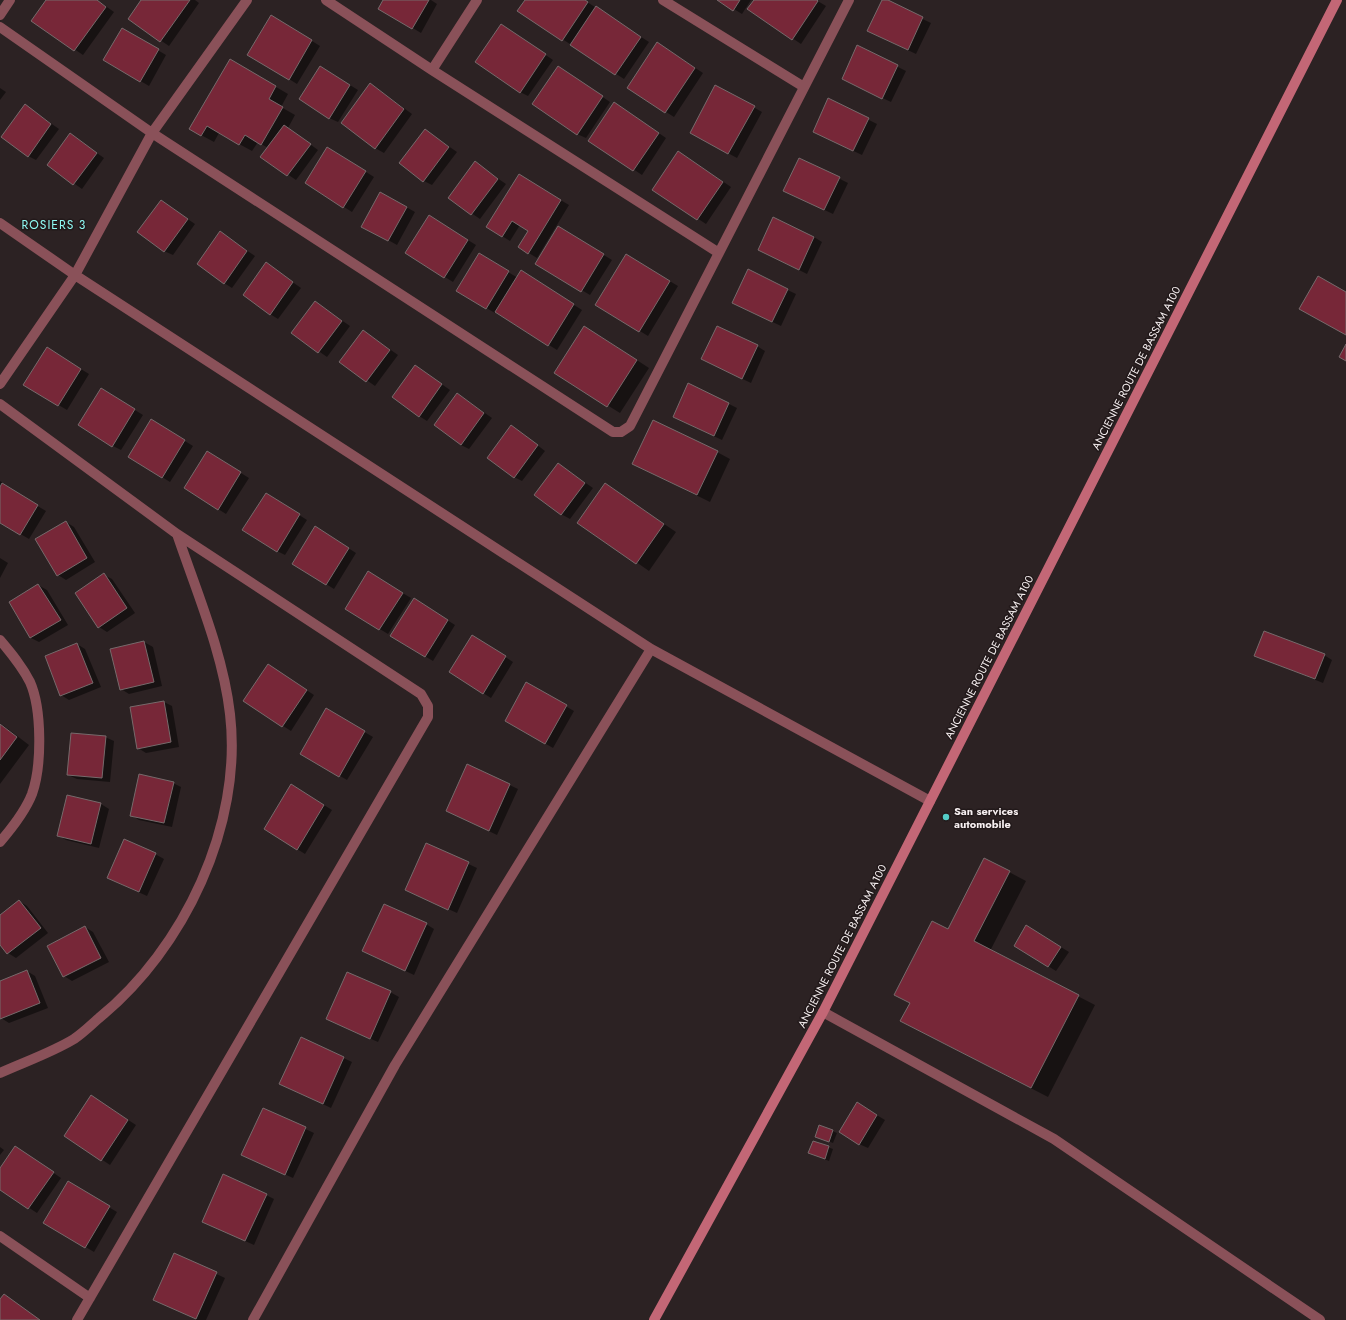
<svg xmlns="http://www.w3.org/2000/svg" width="1346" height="1320" viewBox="0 0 1346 1320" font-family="Jost,sans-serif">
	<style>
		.shadow { fill: #0007 }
		.building { fill: #772738; stroke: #766a6b }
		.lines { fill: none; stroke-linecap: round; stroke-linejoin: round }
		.street { stroke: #8a5159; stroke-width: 10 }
		.secondary { stroke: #c36776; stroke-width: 10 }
		.poi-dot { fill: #54cdc7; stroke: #22191a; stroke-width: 1.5 }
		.labels { text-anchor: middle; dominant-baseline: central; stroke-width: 3; stroke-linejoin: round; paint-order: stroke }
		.street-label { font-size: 11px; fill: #f6eff0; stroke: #22191a }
		.poi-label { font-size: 11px; font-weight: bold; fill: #f6eff0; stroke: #22191a; text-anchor: start }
		.neighbourhood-label { font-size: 12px; letter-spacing: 1px; fill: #8ffaf4; stroke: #22191a }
	</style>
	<rect width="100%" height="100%" fill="#2c2223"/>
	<path class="shadow" d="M48 0H97L114 12 83 55 33 21Z
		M142 0H195L199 3 169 46 129 19Z
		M384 0H431L437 4 421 33 380 8Z
		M526 0H584L649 42 624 79 519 11Z
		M719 0H751L742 14Z
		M755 0H816L826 6 801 44 749 9Z
		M883 0 931 23 916 54 868 31Z
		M280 21 320 46 297 84 289 79Z
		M122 29 166 55 149 86 105 60Z
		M509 30 553 60 528 96 520 92Z
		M858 47 906 71 891 102 851 83Z
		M665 48 703 73 674 117 628 88Z
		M230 60 288 94 281 107 295 115 288 128 318 150 296 180 262 157 268 148 258 142 252 151 219 133 214 142 190 129Z
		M329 72 358 90 338 122 329 118Z
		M566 72 610 102 586 138 577 134Z
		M371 84 412 114 384 153 375 148Z
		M716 86 762 112 737 158 691 133Z
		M0 88 6 92 0 100Z
		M829 100 877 124 862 155 822 136Z
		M25 105 59 129 36 160 28 156Z
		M622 108 666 138 642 175 590 140Z
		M425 130 457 152 432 185 424 181Z
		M70 134 104 158 82 189 48 165Z
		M336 153 374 177 352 212 306 183Z
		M687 157 731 187 706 224 654 190Z
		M800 159 848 183 833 214 793 195Z
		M475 163 506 184 480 219 449 198Z
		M527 180 569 205 537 258 519 247 529 231 520 225 510 241 502 236Z
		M381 193 415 212 397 245 363 226Z
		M161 201 195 224 173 255 164 251Z
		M437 221 476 245 453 282 406 253Z
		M558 227 612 260 590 295 536 263Z
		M221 233 255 256 232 288 224 283Z
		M814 237 822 242 807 274 759 250Z
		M480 255 518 278 530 277 582 310 557 350 496 312 495 313 457 291Z
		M626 255 678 286 648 336 596 304Z
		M267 264 301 288 278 319 270 314Z
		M748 271 796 294 781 326 741 307Z
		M315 302 350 326 327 357 293 333Z
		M364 331 398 355 375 386 341 362Z
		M597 334 649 368 620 413 555 373Z
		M757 346 765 351 751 383 711 364Z
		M55 353 89 374 67 410 25 385Z
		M416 366 450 390 427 421 419 416Z
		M689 384 737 408 722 440 682 421Z
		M109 394 143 415 121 450 113 446Z
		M458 394 492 418 469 449 461 445Z
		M159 425 193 446 170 482 162 477Z
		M519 431 545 451 522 481 514 477Z
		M207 452 249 478 226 514 218 509Z
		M717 452 730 459 710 502 633 464Z
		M558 464 593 488 570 519 561 514Z
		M0 481 3 483 2 485 46 511 29 539 0 522Z
		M605 484 676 532 649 571 579 522Z
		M274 499 307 520 285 555 277 551Z
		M66 522 74 527 95 562 66 580 58 575Z
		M323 532 356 553 334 589 326 584Z
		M0 558 8 563 0 578Z
		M369 573 411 598 388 634 347 609Z
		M104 575 112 579 135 613 107 632 99 627 76 593Z
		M38 585 47 590 68 625 39 642 31 638 10 603Z
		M422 604 455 625 433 661 391 636Z
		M480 641 513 662 491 698 483 693Z
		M144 642 153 647 162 686 129 694 121 689 111 650Z
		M77 644 85 649 101 687 69 700 61 695Z
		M1255 655H1324L1332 660 1323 683Z
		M276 670 314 695 291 731 244 701Z
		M527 684 574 711 553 748 506 721Z
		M164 702 172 706 179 747 146 753 138 748Z
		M327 710 373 737 347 780 302 754Z
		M0 723 29 745 0 784Z
		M105 737 114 741 110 782 77 779 68 775Z
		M467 765 518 789 497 835 447 811Z
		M173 783 181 787 172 827 139 820 131 815Z
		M300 790 332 810 305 854 297 849Z
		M101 804 109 809 99 848 66 840 58 835Z
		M426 844 477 868 457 913 406 890Z
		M155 854 164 859 147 896 116 882Z
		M1009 872 1026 881 990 951 1095 1005 1048 1097 918 1030 911 1003 948 930Z
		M19 901 27 906 48 933 16 958 8 953 0 943V916Z
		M426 924 434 929 414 975 363 951Z
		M85 927 93 932 109 962 72 981 64 976Z
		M1035 931 1069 952 1056 971 1015 946Z
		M27 971 35 976 48 1008 9 1023 1 1018 0 1015V982Z
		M390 992 399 997 378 1042 335 1023Z
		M301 1038 352 1062 331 1108 281 1084Z
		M99 1101 136 1125 110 1165 65 1135Z
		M865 1108 885 1120 868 1148 859 1144Z
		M263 1109 314 1133 293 1178 251 1159Z
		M820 1126 837 1133 833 1143 820 1138Z
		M813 1142 833 1149 829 1161 810 1153Z
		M0 1147 4 1150 0 1155Z
		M16 1147 61 1178 37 1213 0 1189V1170Z
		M68 1183 117 1212 94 1252 44 1222Z
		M266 1195 274 1199 254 1245 212 1226Z
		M174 1254 225 1278 206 1320H197L154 1299Z"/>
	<path class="building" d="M46 0H97L106 7 74 51 31 21Z
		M141 0H190L160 42 128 19Z
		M383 0H429L412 29 378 9Z
		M525 0H585L588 2 562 41 517 11Z
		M717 0H740L733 11Z
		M754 0H817L818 1 792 40 747 9Z
		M882 0H888L923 17 908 50 867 31Z
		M596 6 641 37 615 75 570 45Z
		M271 15 312 40 289 80 247 55Z
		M501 24 546 54 520 93 475 62Z
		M122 28 159 49 140 82 103 60Z
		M657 42 695 68 665 113 627 88Z
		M857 45 898 65 882 99 842 79Z
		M230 59 276 86 269 99 283 107 261 145 245 135 239 145 207 126 201 136 189 129Z
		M320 66 350 85 329 119 299 99Z
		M558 66 603 96 577 135 532 104Z
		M370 83 404 109 375 149 341 123Z
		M715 85 755 106 728 154 690 133Z
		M828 98 869 118 853 151 813 132Z
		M614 102 659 133 633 171 588 141Z
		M25 104 51 124 28 157 1 137Z
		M284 125 311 144 287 176 260 157Z
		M425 129 449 147 423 182 399 163Z
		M70 133 97 153 73 185 47 165Z
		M327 147 366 171 343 208 305 183Z
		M678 151 723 182 697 220 652 190Z
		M799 158 840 177 824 210 783 191Z
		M475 161 498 179 471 215 448 198Z
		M519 174 561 200 528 254 518 247 528 231 512 221 502 237 486 227Z
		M380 192 407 207 388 241 361 227Z
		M161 200 188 219 164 252 137 232Z
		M429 215 468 240 444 278 405 253Z
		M773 217 814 237 799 270 758 250Z
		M558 226 604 254 581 292 535 264Z
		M220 231 247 251 224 284 197 264Z
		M479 253 509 271 486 309 456 291Z
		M626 254 670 281 639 332 595 305Z
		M266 262 293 282 270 315 243 295Z
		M748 269 788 289 772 322 732 303Z
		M521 270 574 304 548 346 495 312Z
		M1318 276 1346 292V335L1299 309Z
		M315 301 342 321 318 353 291 333Z
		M584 326 637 360 607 407 554 373Z
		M717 326 758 345 742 379 701 359Z
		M363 330 390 350 366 382 339 362Z
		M1346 344V361L1339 357Z
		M47 347 81 369 58 406 23 385Z
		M415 365 442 384 419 417 392 397Z
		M688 383 729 403 714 436 673 417Z
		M101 388 135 409 112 447 78 425Z
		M457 393 484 413 461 445 434 425Z
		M151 419 185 440 162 478 128 457Z
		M653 420 718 451 697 495 632 464Z
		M511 425 538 445 514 478 487 458Z
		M207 451 241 472 218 510 184 488Z
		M558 463 585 483 561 515 534 495Z
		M2 483 38 505 20 535 0 523V487Z
		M605 483 664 524 636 564 577 523Z
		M266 493 300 514 277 552 242 530Z
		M66 521 87 558 57 576 35 539Z
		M315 526 349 548 326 585 292 564Z
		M368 571 403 593 379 630 345 609Z
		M104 573 127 608 98 628 75 593Z
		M38 584 61 620 30 638 9 602Z
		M414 598 448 620 425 657 390 636Z
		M1264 631 1325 654 1315 679 1254 656Z
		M472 635 506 656 483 694 449 672Z
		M144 641 154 682 120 690 110 649Z
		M77 643 93 683 60 696 45 656Z
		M268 664 307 690 282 727 243 701Z
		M526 682 567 705 545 744 505 721Z
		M164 701 171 742 137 749 130 707Z
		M326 708 365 731 339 777 300 754Z
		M0 724 17 737 0 760Z
		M71 733 106 736 102 778 67 775Z
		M467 764 510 784 489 831 446 811Z
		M139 774 174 782 164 823 130 816Z
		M291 784 324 805 297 850 264 829Z
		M67 795 101 803 91 844 57 836Z
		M124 839 156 853 139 892 107 878Z
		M426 843 469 862 448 910 405 890Z
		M984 858 1010 871 974 941 1079 995 1031 1088 900 1021 910 1003 894 995 932 921 948 929Z
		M19 900 41 928 7 954 0 945V915Z
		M384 904 427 923 405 971 362 951Z
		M1026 925 1061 947 1048 967 1014 946Z
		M85 926 101 958 63 977 47 946Z
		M27 970 40 1003 0 1019V981Z
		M347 972 391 991 370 1039 326 1019Z
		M301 1037 344 1057 323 1104 279 1084Z
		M91 1095 128 1120 101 1161 64 1136Z
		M857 1102 877 1115 859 1145 839 1132Z
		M263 1108 306 1127 285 1175 241 1155Z
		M819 1125 833 1130 829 1142 815 1137Z
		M813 1141 829 1146 825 1159 808 1153Z
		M15 1146 54 1172 28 1209 0 1190V1168Z
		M223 1174 267 1194 245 1241 202 1222Z
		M68 1181 110 1206 85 1248 43 1223Z
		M174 1253 217 1272 196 1319 153 1300Z
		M4 1294 40 1320H0V1299Z"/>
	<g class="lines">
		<path class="street" d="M326 0 432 70 719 253
			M663 0 804 87
			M0 15 10 0
			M0 27 152 133 613 432H621L630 426 849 0
			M432 70 477 0
			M0 223 75 275 651 649 930 801
			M0 384 75 275 152 133 247 0
			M0 404 177 534 421 694 428 706V717L77 1320
			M0 640C11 653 22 666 30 682 42 709 42 766 32 794 25 812 12 828 0 842
			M823 1012 1054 1139 1320 1320
			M0 1073C24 1062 51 1053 74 1039 83 1033 91 1025 99 1018 184 949 243 825 230 714 223 653 197 593 177 534
			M0 1236 90 1298
			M253 1320 395 1065 651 649"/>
		<path class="secondary" d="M654 1320 823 1012 1337 0"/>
	</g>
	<circle class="poi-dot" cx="946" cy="817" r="4"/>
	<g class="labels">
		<g class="street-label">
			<text transform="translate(1136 368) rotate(-63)">ANCIENNE ROUTE DE BASSAM A100</text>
			<text transform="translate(989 657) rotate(-63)">ANCIENNE ROUTE DE BASSAM A100</text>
			<text transform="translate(842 946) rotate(-63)">ANCIENNE ROUTE DE BASSAM A100</text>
		</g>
		<g class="poi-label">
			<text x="954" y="811">San services<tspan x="954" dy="13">automobile</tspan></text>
		</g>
		<g class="neighbourhood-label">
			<text x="54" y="225">ROSIERS 3</text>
		</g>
	</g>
</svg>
